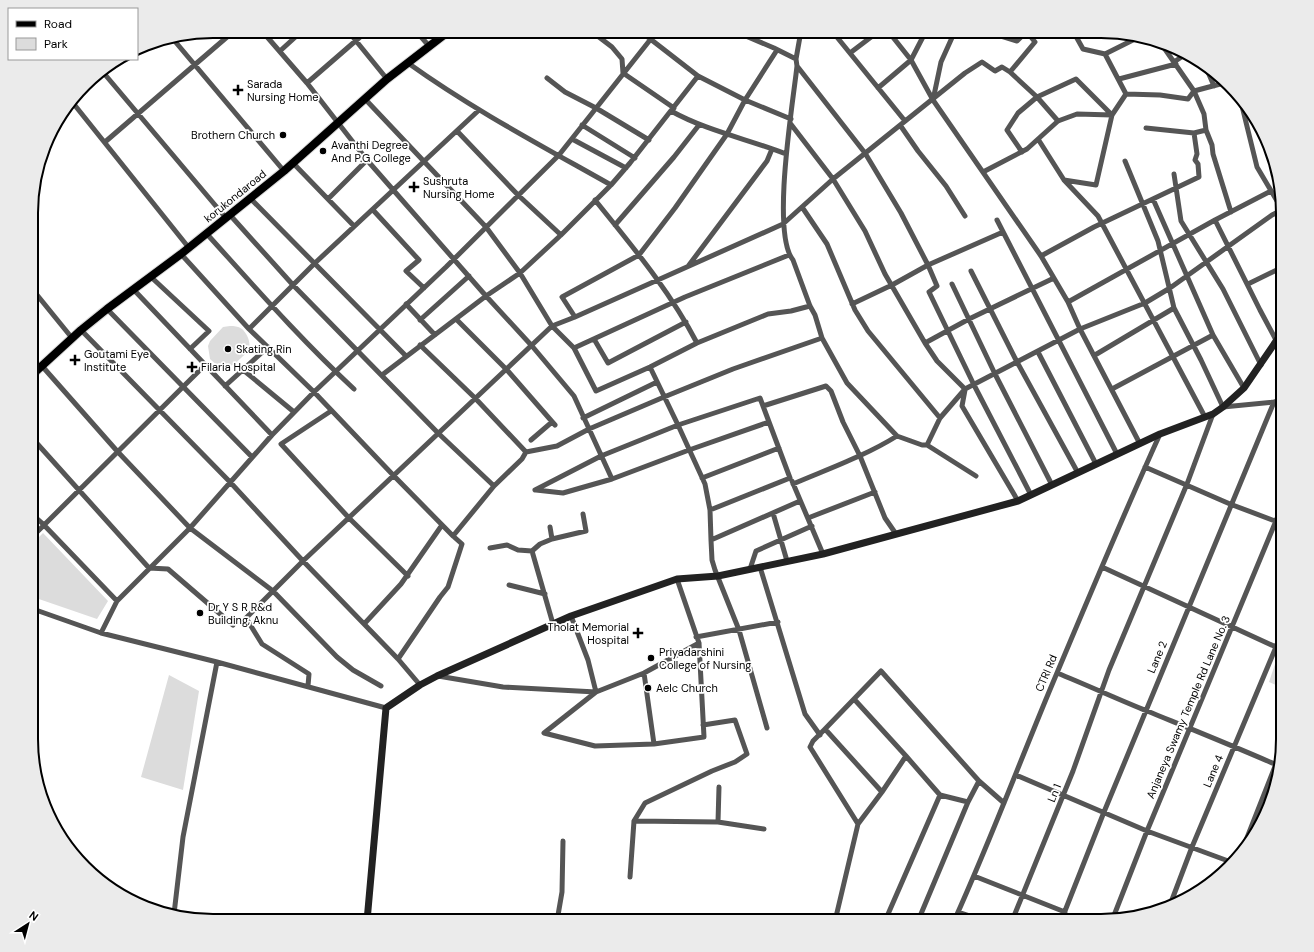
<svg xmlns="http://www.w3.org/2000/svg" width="1314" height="952" viewBox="0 0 1314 952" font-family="'DM Sans',sans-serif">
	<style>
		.green { fill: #dcdcdc }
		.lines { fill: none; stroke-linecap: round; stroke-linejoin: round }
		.primary-casing { stroke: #dbdbdb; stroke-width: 10 }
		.street { stroke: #555; stroke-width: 5 }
		.secondary { stroke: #222; stroke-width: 7 }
		.primary { stroke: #000; stroke-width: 8 }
		.poi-dot { fill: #000; stroke: #fff; stroke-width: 1.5 }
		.labels { text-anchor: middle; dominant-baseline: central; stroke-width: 3.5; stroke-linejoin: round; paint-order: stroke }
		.poi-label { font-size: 11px; fill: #000; stroke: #fff; text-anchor: start }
		.street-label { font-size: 11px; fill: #000; stroke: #fff }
		.rim { fill: none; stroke: #000; stroke-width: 2 }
	</style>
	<rect width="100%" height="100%" fill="#fff"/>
	<path class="green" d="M230 326C234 326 238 326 242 329 247 333 252 344 248 351 247 353 243 356 241 358 230 369 223 372 210 359L208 346 210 341 223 327Z
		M43 533 108 601 97 619 33 597V543Z
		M1279 652 1283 653V688L1269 682Z
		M169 675 199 691 183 790 141 777Z"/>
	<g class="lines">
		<defs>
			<path id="primary" d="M33 374 81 330 107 309 181 254 284 171 387 79 449 31"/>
		</defs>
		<use href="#primary" class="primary-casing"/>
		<path class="street" d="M262 31 307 83 367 160 486 296 532 346 574 396 612 479
			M348 31 387 79
			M416 31 429 46
			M591 31 612 47 622 59 623 73 674 108
			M640 31 698 76 745 100 791 119
			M734 31 774 48 796 59
			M801 31 796 59 797 66C793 103 771 233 793 260L810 306 815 315 822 338 847 383 897 436 922 445H927L976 476
			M832 31 905 121
			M888 31 911 60 933 100 1041 256 1068 302 1080 329 1140 444
			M985 31 1017 41 1026 32
			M1026 31 1035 42 1010 72 1037 97 1058 121
			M1073 31 1083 49 1105 54 1126 94 1160 95 1188 99 1194 91 1224 83
			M1075 34 1080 31
			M173 39 284 171
			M1160 42 1194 91 1204 114 1206 130 1212 145 1213 154 1231 212
			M280 51 302 31
			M850 53 879 31
			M1105 54 1139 37
			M1174 62 1186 54
			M408 63C472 109 542 146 611 185
			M1205 65 1214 86
			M797 66 865 153 901 213 928 265 937 286 929 292 974 385 1031 495
			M102 71 226 218
			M547 78 565 92 596 108 649 140
			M1119 79 1176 64
			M307 83 367 31
			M878 88 911 60 926 31
			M365 99 486 227 520 273 552 326 574 348 596 391 650 367 697 343 768 314 791 311 810 306
			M933 100 941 62 955 31
			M73 103 189 248
			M1242 106 1257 167 1283 211
			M671 111C707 131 748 139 786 154
			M790 123 833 179 865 231 885 274 925 343 937 361 965 389
			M582 125 635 158
			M900 125 918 151 946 186 965 216
			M1146 128 1194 133 1206 130
			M457 131 518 195 561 235
			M572 139 626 168
			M1038 139 1064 180 1098 216 1205 417
			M105 142 234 31
			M1022 152 1007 130 1018 113 1037 97 1076 79 1112 115 1096 185 1064 180
			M1125 161 1158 241 1174 308 1201 360 1223 407 1274 402 1283 400
			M293 163 354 226
			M983 172 1027 149 1058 121 1077 114 1112 115 1126 94
			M1174 174 1181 221 1223 289 1261 365
			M250 198 406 356
			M328 199 367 160
			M595 200C632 246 670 291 697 343
			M802 207 827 244 855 310 868 331 940 418
			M373 210 419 260 406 271 424 288
			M230 215 293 285 438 433 494 486
			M997 220 1117 454
			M1215 220 1260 310 1276 340
			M615 225 674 157 699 125
			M206 233C254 286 301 340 354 389
			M181 254 249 329 314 392 394 476 453 536 494 486 522 459 526 452 557 446 589 429 664 397 733 369 822 338
			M1041 256 1094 227 1199 177 1198 164 1195 160 1197 154 1194 133
			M689 265 767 161 772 149
			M971 271 1017 362 1078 473
			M151 277 209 331 190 349
			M952 284 995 374 1052 485
			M1248 284 1283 267
			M33 290 72 338
			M134 290 272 435
			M1068 302 1215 220 1271 191
			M406 304 435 335
			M852 304 892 285 928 265 1003 232
			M107 309 252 457
			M575 317 562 297 639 255 675 208 727 134 745 100 777 50
			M456 319 507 370 555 425
			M420 320 469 276
			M249 329 315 263 479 110
			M81 330 230 482 303 561 398 659 420 685
			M1213 335 1244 388
			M594 339 608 363 686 322
			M925 343 969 319 1054 278
			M420 345 475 398 526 452
			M574 348 685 297 789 255
			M1038 352 1096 464
			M1095 355 1174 308
			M42 366 117 451 190 528 273 591 337 657 353 670 381 686
			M242 369 294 412
			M382 375 486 296 520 273 561 235 611 185 630 163 698 76
			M225 386 268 347
			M1112 389 1213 335 1153 199
			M965 390 962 406 1018 501
			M763 406 826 386 831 391 843 422 860 456 885 518 896 534
			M331 411 281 444 349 518 408 576
			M583 418 657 382
			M33 439 149 568 168 569 233 625
			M531 440 552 422
			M927 445 940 418 965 389 1080 329 1145 303 1170 288 1272 215 1282 210
			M1145 467 1230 504 1283 524
			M702 478 779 448
			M792 481 823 554
			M793 484C828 469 865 456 897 436
			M535 490 601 456 678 425 760 398 790 478 710 510 705 484 678 425 650 367
			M536 490 563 493 612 479 689 450 769 422
			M710 510 711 540 800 501
			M773 513 787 561
			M33 515 43 524 117 601
			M808 518 875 492
			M550 527 552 539 540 544 532 551 553 624
			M33 536 205 365
			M552 539 586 531 583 514
			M711 540 712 560 715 570 739 630 767 728
			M490 548 507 545 518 550 532 551
			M760 567 805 714 820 735
			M1102 567 1276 647 1283 630
			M750 569 756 551 812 526
			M509 585 545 594
			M33 609 101 633 217 662 386 708
			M365 623 401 584 442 525
			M101 633 117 601 190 528 272 435 314 392 446 267 559 155 650 40
			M696 637 778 622
			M398 659 440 597 448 587 462 544 453 536
			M644 673 654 744
			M1057 673C1087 685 1117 699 1147 711 1191 729 1236 747 1279 766
			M438 676 503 687 596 692 588 660 571 616
			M308 686 309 674 262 644 246 618 303 561 552 326 575 317 783 224 833 179 965 73 982 62 995 71 1002 67 1010 72
			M854 699 906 756 940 795 968 802
			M825 729 813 741 810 747 858 824
			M544 733 595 746 654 744 704 737 699 643 677 579
			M544 733 596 692 644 673 699 643
			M1016 775 1147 831 1231 862
			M979 781 1004 803
			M882 792 825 729 881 671 979 781 968 802 918 921
			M634 821 645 803 712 771 735 762 747 754 735 720 703 725
			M718 822 719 787
			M1241 853 1283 746
			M974 876 1065 912
			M630 877 634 821 718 822 764 829
			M1170 905 1192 847 1276 647 1283 649
			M958 912 985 921
			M174 914 183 837 217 662
			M1113 918 1147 831 1283 504
			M557 921 562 892 563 841
			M835 921 858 824 882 792 906 756
			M885 921 940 795
			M954 921C988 846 1017 769 1049 692 1085 606 1121 520 1160 434
			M1012 921 1073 771 1109 670 1187 484 1213 414
			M1061 921 1104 812 1274 402"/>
		<path class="secondary" d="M367 921 386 708 420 685 437 676 571 616 677 579 718 576 823 554 1018 501 1160 434 1213 414 1223 407 1244 388 1283 331"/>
		<use href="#primary" class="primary"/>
	</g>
	<g class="poi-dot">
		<path d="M236 84h4v4h4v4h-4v4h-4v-4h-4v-4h4z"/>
		<circle cx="283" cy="135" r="4"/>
		<circle cx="323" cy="151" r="4"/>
		<path d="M412 181h4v4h4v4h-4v4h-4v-4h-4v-4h4z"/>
		<circle cx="228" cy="349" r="4"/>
		<path d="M73 354h4v4h4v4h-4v4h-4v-4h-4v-4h4z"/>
		<path d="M190 361h4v4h4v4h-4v4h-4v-4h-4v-4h4z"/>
		<circle cx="200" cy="613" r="4"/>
		<path d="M636 627h4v4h4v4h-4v4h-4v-4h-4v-4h4z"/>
		<circle cx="651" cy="658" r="4"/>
		<circle cx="648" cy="688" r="4"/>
	</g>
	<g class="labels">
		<g class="poi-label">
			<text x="247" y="84">Sarada<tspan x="247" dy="13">Nursing Home</tspan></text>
			<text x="275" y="135" text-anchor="end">Brothern Church</text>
			<text x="331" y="145">Avanthi Degree<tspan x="331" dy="13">And P.G College</tspan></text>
			<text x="423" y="181">Sushruta<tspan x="423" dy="13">Nursing Home</tspan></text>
			<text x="236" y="349">Skating Rin</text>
			<text x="84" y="354">Goutami Eye<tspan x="84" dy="13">Institute</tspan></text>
			<text x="201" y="367">Filaria Hospital</text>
			<text x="208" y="607">Dr Y S R R&amp;d<tspan x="208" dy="13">Building, Aknu</tspan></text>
			<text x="629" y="627" text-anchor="end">Tholat Memorial<tspan x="629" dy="13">Hospital</tspan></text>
			<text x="659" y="652">Priyadarshini<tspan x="659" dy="13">College of Nursing</tspan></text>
			<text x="656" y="688">Aelc Church</text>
		</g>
		<g class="street-label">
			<text transform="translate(235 196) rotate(-39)">korukondaroad</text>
			<text transform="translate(1157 657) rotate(-67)">Lane 2</text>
			<text transform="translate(1046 673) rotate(-67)">CTRI Rd</text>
			<text transform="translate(1188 707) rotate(-67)">Anjaneya Swamy Temple Rd Lane No. 3</text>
			<text transform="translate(1213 771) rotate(-67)">Lane 4</text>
			<text transform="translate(1054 793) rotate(-68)">Ln 1</text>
		</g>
	</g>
	<path d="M0 0H1314V952H0ZM213 38H1101A175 175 0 0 1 1276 213V739A175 175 0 0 1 1101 914H213A175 175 0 0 1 38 739V213A175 175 0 0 1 213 38Z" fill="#ebebeb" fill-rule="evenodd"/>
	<path class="rim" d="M213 38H1101A175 175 0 0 1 1276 213V739A175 175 0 0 1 1101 914H213A175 175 0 0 1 38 739V213A175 175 0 0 1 213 38Z"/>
	<rect x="8" y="8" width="130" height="52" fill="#ffffff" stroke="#999999"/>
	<rect x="16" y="21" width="20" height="6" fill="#000000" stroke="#999999"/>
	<text x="44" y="28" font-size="12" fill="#000000">Road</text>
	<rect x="16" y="38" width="20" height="12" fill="#dcdcdc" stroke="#999999"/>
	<text x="44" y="48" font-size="12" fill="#000000">Park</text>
	<g transform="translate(28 924) rotate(36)" stroke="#ffffff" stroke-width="3" paint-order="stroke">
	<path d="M0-3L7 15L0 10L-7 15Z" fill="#000000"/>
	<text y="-6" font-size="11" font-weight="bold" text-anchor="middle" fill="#000000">N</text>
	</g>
</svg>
